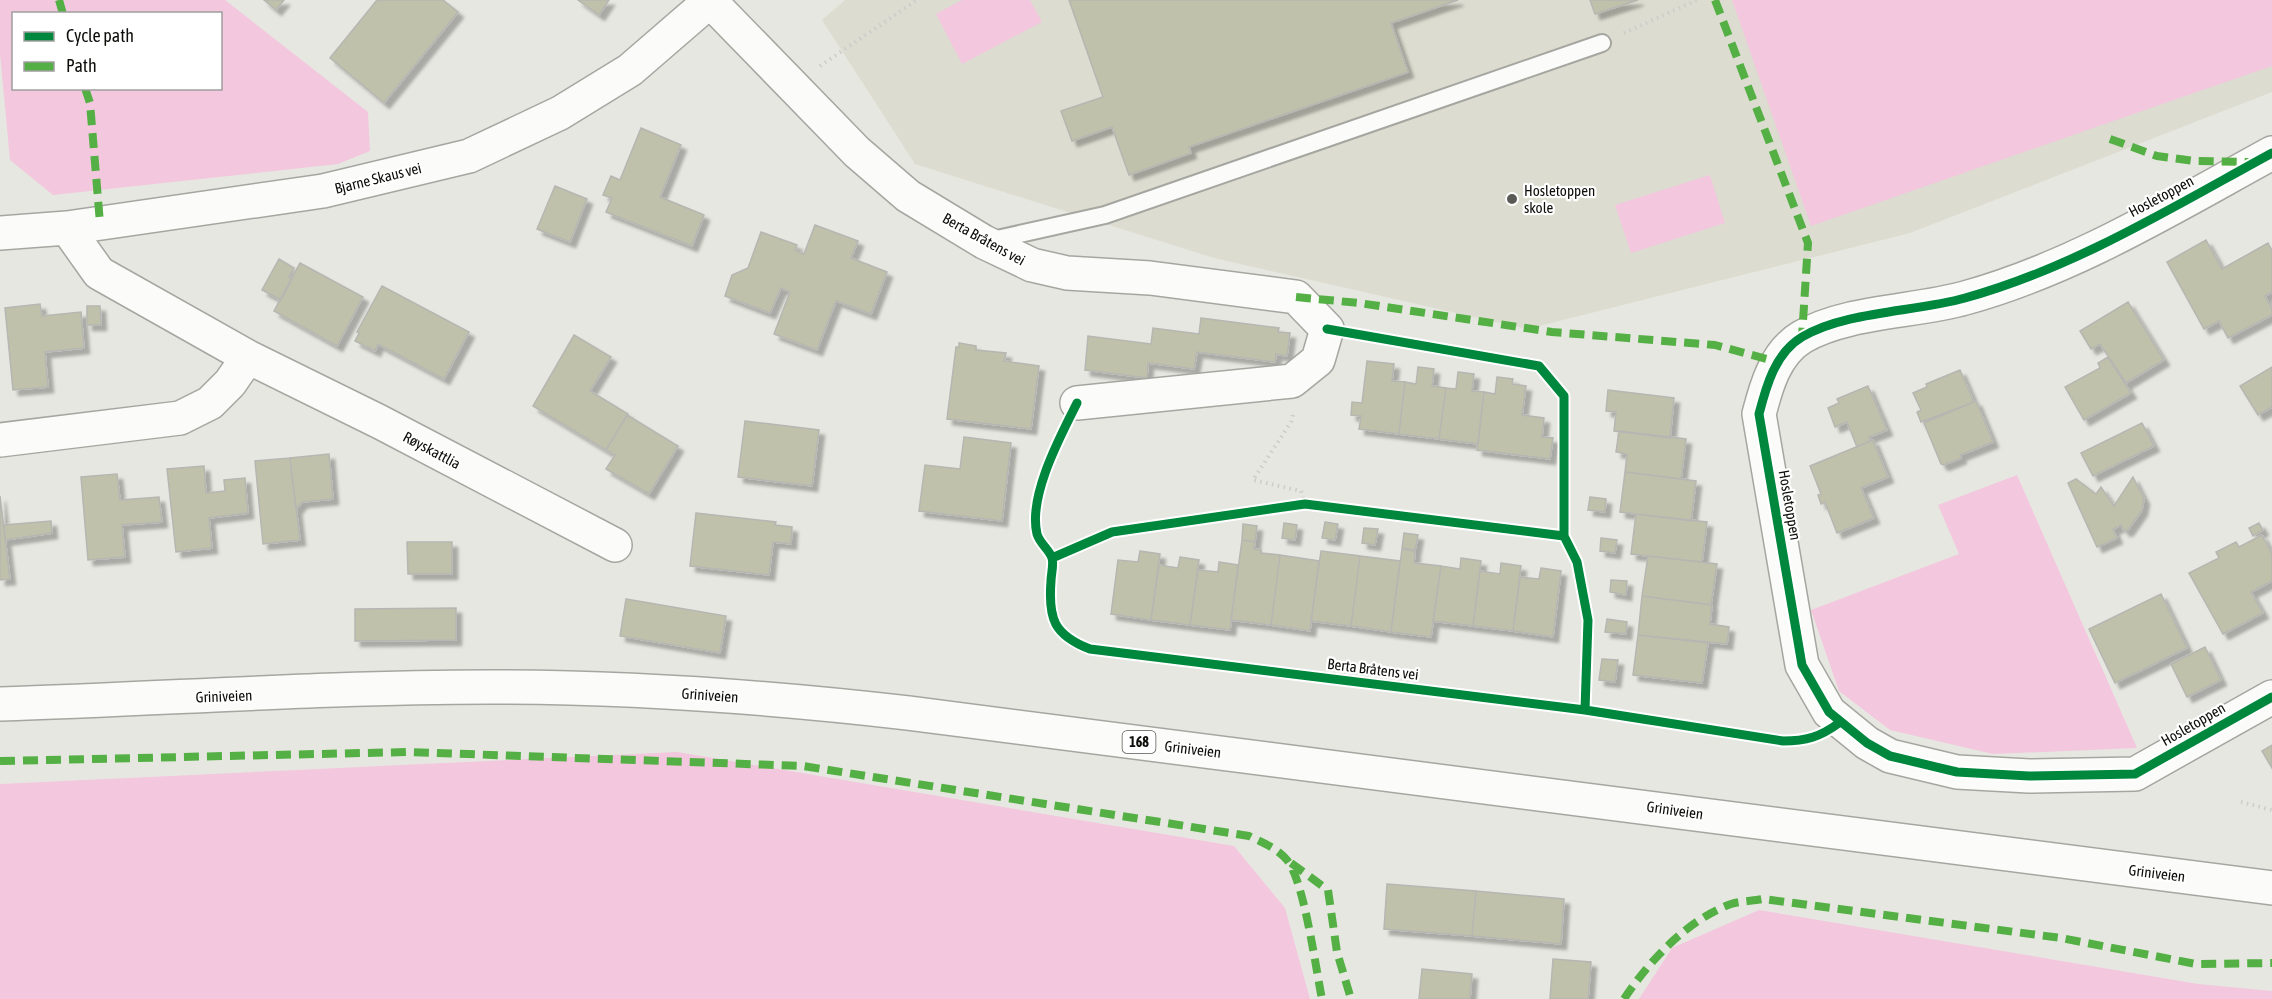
<svg xmlns="http://www.w3.org/2000/svg" width="2272" height="999" viewBox="0 0 2272 999" font-family="'Asap Condensed',sans-serif">
	<style>
		.built { fill: #dcdcd0 }
		.green { fill: #f3c7de; fill-rule: evenodd }
		.building { fill: #c0c1ab; stroke: #b6b6b2; stroke-width: 1.5; filter: url(#shadow) }
		.lines { fill: none; stroke-linecap: round; stroke-linejoin: round }
		.service-casing { stroke: #a6a6a1; stroke-width: 20 }
		.minor-casing { stroke: #a6a6a1; stroke-width: 36 }
		.primary-casing { stroke: #a6a6a1; stroke-width: 36 }
		.path { stroke: #ccccca; stroke-width: 4; stroke-dasharray: 1.5 4.5; stroke-linecap: butt }
		.service { stroke: #fbfbfa; stroke-width: 16 }
		.minor { stroke: #fbfbfa; stroke-width: 33 }
		.primary { stroke: #fbfbfa; stroke-width: 33 }
		.quiet { stroke: #54b044; stroke-width: 8; stroke-dasharray: 15 8; stroke-linecap: butt }
		.cycleway-casing { stroke: #fff; stroke-width: 13 }
		.cycleway { stroke: #00873e; stroke-width: 9 }
		.poi-dot { fill: #595a55; stroke: #fff; stroke-width: 2 }
		.labels { text-anchor: middle; dominant-baseline: central; stroke-width: 4.5; stroke-linejoin: round; paint-order: stroke }
		.shield { fill: #fff; stroke: #565654; stroke-width: 1.5 }
		.shield-label { font-size: 14px; font-weight: bold; fill: #0d0e0a }
		.street-label { font-size: 15px; fill: #0d0e0a; stroke: #fff }
		.poi-label { font-size: 15px; fill: #0d0e0a; stroke: #fff; text-anchor: start }
	</style>
	<defs>
		<filter id="shadow"><feDropShadow dx="5.5" dy="5.5" stdDeviation="1.5" flood-color="#0004"/></filter>
	</defs>
	<rect width="100%" height="100%" fill="#e7e7e1"/>
	<path class="built" d="M845 0H2272V92L1910 233 1527 329 1214 258 915 164 822 20Z"/>
	<path class="green" d="M0 0H225L368 112 370 151 338 164 53 195 10 160 0 54ZM14 14H220V88H14Z
		M962 0H1030L1042 22 962 64 936 14Z
		M1732 0H2272V66L1811 226Z
		M1710 175 1725 223 1631 253 1615 205Z
		M2017 475 2137 748 1993 754 1890 730 1839 691 1811 610 1959 554 1938 505Z
		M677 752 1234 846 1285 908 1310 999H0V784Z
		M1759 910 2198 984 2272 991V999H1639L1672 948Z"/>
	<path class="building" d="M264 0H284L276 10Z
		M377 0H443L458 12 384 103 330 58Z
		M578 0H609L599 15Z
		M1069 0H1458L1391 23 1408 72 1189 147 1191 153 1129 175 1112 127 1072 141 1061 111 1103 97Z
		M1590 0H1638L1595 14Z
		M641 128 681 145 660 197 704 215 692 246 606 212 612 198 603 195 611 176 620 180Z
		M555 186 587 199 570 242 537 229Z
		M815 225 858 241 851 258 887 272 871 314 836 301 817 350 774 334 790 292 781 288 770 313 725 296 732 275 748 268 761 232 797 245 795 250 804 254Z
		M2206 240 2222 269 2268 243 2272 251V292L2265 296 2272 309V315L2228 338 2219 321 2204 329 2167 262Z
		M279 259 294 268 289 277 292 279 281 300 262 290Z
		M300 263 363 297 337 346 274 311Z
		M382 286 469 332 444 379 378 344 375 351 355 341 359 333 357 332Z
		M2128 302 2164 360 2126 383 2100 344 2091 349 2080 331Z
		M40 304 42 316 81 312 84 348 45 352 48 387 13 390 5 308Z
		M87 306H100L101 325H87Z
		M1201 318 1279 328 1278 332 1290 333 1287 356 1276 354 1275 362 1197 352 1194 369 1148 363 1147 378 1085 370 1088 336 1151 344 1153 328 1199 334Z
		M574 335 611 357 590 391 628 414 606 450 533 406Z
		M959 343 976 346V350L1006 353 1004 361 1039 366 1031 429 947 419 956 347H959Z
		M2108 357 2131 393 2084 420 2065 387 2100 368 2098 363Z
		M1367 361 1394 364 1392 381 1405 382 1399 434 1359 429 1361 416 1351 415 1352 402 1362 403Z
		M1418 367 1434 369 1432 386 1446 388 1439 439 1399 434 1405 382 1416 384Z
		M2272 367V407L2258 415 2240 386Z
		M1960 370 1974 402 1921 422 1917 412 1921 410 1913 393 1927 387 1926 384Z
		M1458 372 1474 374 1472 391 1484 392 1478 444 1439 439 1446 388 1456 389Z
		M1497 377 1513 379 1512 384 1526 386 1522 415 1544 418 1542 437 1553 438 1550 459 1477 450 1484 392 1495 394Z
		M1868 386 1887 430 1869 437 1870 441 1857 447 1847 422 1835 427 1828 408 1839 403 1837 399Z
		M1608 390 1674 398 1670 438 1614 431 1616 412 1606 411Z
		M1976 401 1993 442 1960 455 1961 458 1944 465 1941 464 1924 423Z
		M627 415 678 446 649 494 606 469 615 455 606 450Z
		M745 421 819 430 812 486 738 477Z
		M2142 423 2154 446 2093 476 2081 453Z
		M1619 431 1686 439 1681 479 1625 472 1627 454 1616 452Z
		M964 437 1011 443 1002 521 919 511 925 465 960 469Z
		M1873 440 1888 477 1861 488 1874 518 1837 533 1825 502 1821 504 1818 495 1821 494 1810 466Z
		M329 454 333 499 302 502 296 509 290 458Z
		M290 458 300 540 263 544 255 461Z
		M204 466 206 493 225 491 224 480 245 478 248 513 209 518 212 548 176 552 167 469Z
		M1625 472 1696 481 1691 521 1620 512Z
		M117 474 120 500 159 497 162 522 122 525 125 557 88 560 81 477Z
		M2133 477 2144 499 2142 510 2128 530 2124 531 2121 525 2113 529 2117 538 2097 547 2068 483 2076 479 2096 494 2101 487 2114 506Z
		M0 496 10 579 0 580Z
		M1590 497 1606 499 1605 512 1588 510Z
		M696 513 776 522 775 525 792 527 791 544 773 542 769 575 690 566Z
		M1636 514 1707 522 1702 562 1631 554Z
		M51 521 52 533 5 540 4 525Z
		M1325 522 1338 524 1335 540 1322 538Z
		M1284 523 1297 525 1295 540 1282 538Z
		M2259 523 2263 530 2253 536 2249 528Z
		M1243 524 1257 526 1255 542 1242 540Z
		M1364 528 1378 529 1375 545 1362 543Z
		M1404 533 1418 535 1415 550 1402 548Z
		M2262 535 2272 554V581L2251 592 2263 613 2223 634 2189 573 2219 558 2216 552 2236 542 2239 547Z
		M1601 538 1617 540 1615 553 1600 551Z
		M1242 540 1255 542 1254 549 1261 550V553L1280 555 1271 625 1231 620Z
		M407 542H452V574H408Z
		M1402 549 1415 551 1414 563 1441 566 1431 637 1391 632Z
		M1140 551 1160 554 1151 620 1111 614 1118 560 1138 562Z
		M1321 551 1360 556 1351 626 1311 621Z
		M1280 555 1319 561 1310 631 1271 625Z
		M1360 556 1400 561 1391 632 1351 626Z
		M1648 556 1717 564 1711 605 1642 596Z
		M1180 557 1199 560 1190 625 1151 620 1159 565 1178 568Z
		M1461 558 1481 561 1473 626 1433 621 1441 566 1460 569Z
		M1219 562 1238 565 1230 630 1190 625 1198 570 1218 572Z
		M1501 563 1521 566 1513 631 1473 626 1480 571 1500 574Z
		M1541 568 1561 571 1553 637 1513 631 1520 577 1539 579Z
		M1611 580 1627 581 1626 595 1610 592Z
		M2161 594 2187 648 2115 683 2089 629Z
		M1642 596 1712 605 1710 624 1729 627 1727 644 1638 635Z
		M626 599 726 616 720 653 620 636Z
		M456 608V640L355 641V609Z
		M1607 619 1627 622 1626 634 1605 632Z
		M1638 635 1708 643 1702 683 1633 675Z
		M2205 647 2221 680 2187 697 2171 664Z
		M1602 659 1618 660 1615 682 1599 680Z
		M2272 745V768L2262 751Z
		M1387 884 1476 891 1472 936 1384 929Z
		M1476 891 1564 899 1561 944 1472 936Z
		M1553 959 1591 962 1588 999H1550Z
		M1422 969 1472 974 1470 999H1419Z"/>
	<g class="lines">
		<defs>
			<path id="service" d="M988 241 1105 215 1602 43"/>
			<path id="minor" d="M710 1 857 152 908 196 984 242 1032 265 1067 273 1150 278 1296 297 1327 329 1318 360 1292 381 1077 403
				M2272 153C2173 207 2074 268 1965 298 1916 312 1846 311 1802 337 1775 353 1766 387 1759 414L1802 665 1829 712 1867 743 1890 756 1957 772 2029 776 2135 774 2272 697
				M67 228 99 273 248 357 380 422 615 545
				M0 233 67 228 323 191 469 156 560 113 630 70 711 0
				M0 440 180 418 210 403 230 383 248 357"/>
			<path id="primary" d="M0 704C163 699 326 687 489 687 629 687 769 697 908 713L2272 888"/>
		</defs>
		<use href="#service" class="service-casing"/>
		<use href="#minor" class="minor-casing"/>
		<use href="#primary" class="primary-casing"/>
		<path class="path" d="M1624 33 1697 0
			M820 66 917 0
			M1293 415 1291 422 1253 480 1301 491 1305 504
			M2241 802 2272 810"/>
		<use href="#service" class="service"/>
		<use href="#minor" class="minor"/>
		<use href="#primary" class="primary"/>
		<path class="quiet" d="M59 0 63 14
			M1715 0 1808 243 1802 337
			M85 88 90 103 100 223
			M2110 139 2157 156 2194 161 2250 162
			M1296 297 1359 303 1552 332 1715 345 1778 362
			M0 761 409 752 803 766 1249 836C1263 843 1277 848 1287 860 1304 880 1316 970 1322 999
			M1291 863 1328 890 1337 952 1351 999
			M1624 999C1650 960 1687 920 1731 904 1741 901 1753 901 1763 899L2061 938 2196 964 2272 963"/>
		<defs>
			<path id="cycleway" d="M2272 153C2173 207 2074 268 1965 298 1916 312 1846 311 1802 337 1775 353 1766 387 1759 414L1802 665 1829 712 1867 743 1890 756 1957 772 2029 776 2135 774 2272 697
				M1077 403C1060 437 1028 496 1037 534 1040 544 1049 549 1052 558 1054 564 1051 575 1051 581 1048 619 1054 635 1090 649L1585 710 1588 620 1577 562 1564 536V396L1539 366 1327 329
				M1052 558 1112 532 1305 504 1564 536
				M1585 710 1783 741C1806 741 1820 737 1839 723"/>
		</defs>
		<use href="#cycleway" class="cycleway-casing"/>
		<use href="#cycleway" class="cycleway"/>
	</g>
	<circle class="poi-dot" cx="1512" cy="199" r="6"/>
	<g class="labels">
		<rect class="shield" x="1122.5" y="731" width="33" height="22" rx="4.5"/>
		<g class="shield-label">
			<text x="1139" y="742">168</text>
		</g>
		<g class="street-label">
			<text transform="translate(378 178) rotate(-14)">Bjarne Skaus vei</text>
			<text transform="translate(2161 196) rotate(-28)">Hosletoppen</text>
			<text transform="translate(984 239) rotate(29)">Berta Bråtens vei</text>
			<text transform="translate(432 450) rotate(28)">Røyskattlia</text>
			<text transform="translate(1790 505) rotate(80)">Hosletoppen</text>
			<text transform="translate(1373 669) rotate(7)">Berta Bråtens vei</text>
			<text transform="translate(710 695) rotate(4)">Griniveien</text>
			<text transform="translate(224 696) rotate(-2)">Griniveien</text>
			<text transform="translate(2193 724) rotate(-30)">Hosletoppen</text>
			<text transform="translate(1193 749) rotate(7)">Griniveien</text>
			<text transform="translate(1675 810) rotate(8)">Griniveien</text>
			<text transform="translate(2157 873) rotate(7)">Griniveien</text>
		</g>
		<g class="poi-label">
			<text x="1524" y="190">Hosletoppen<tspan x="1524" dy="17">skole</tspan></text>
		</g>
	</g>
	<rect x="12" y="12" width="210" height="78" fill="#ffffff" stroke="#9e9f9d" stroke-width="1.5"/>
	<rect x="24" y="32" width="30" height="9" fill="#00873e" stroke="#9e9f9d" stroke-width="1.5"/>
	<text x="66" y="42" font-size="18" fill="#0d0e0a">Cycle path</text>
	<rect x="24" y="62" width="30" height="9" fill="#54b044" stroke="#9e9f9d" stroke-width="1.5"/>
	<text x="66" y="72" font-size="18" fill="#0d0e0a">Path</text>
</svg>
